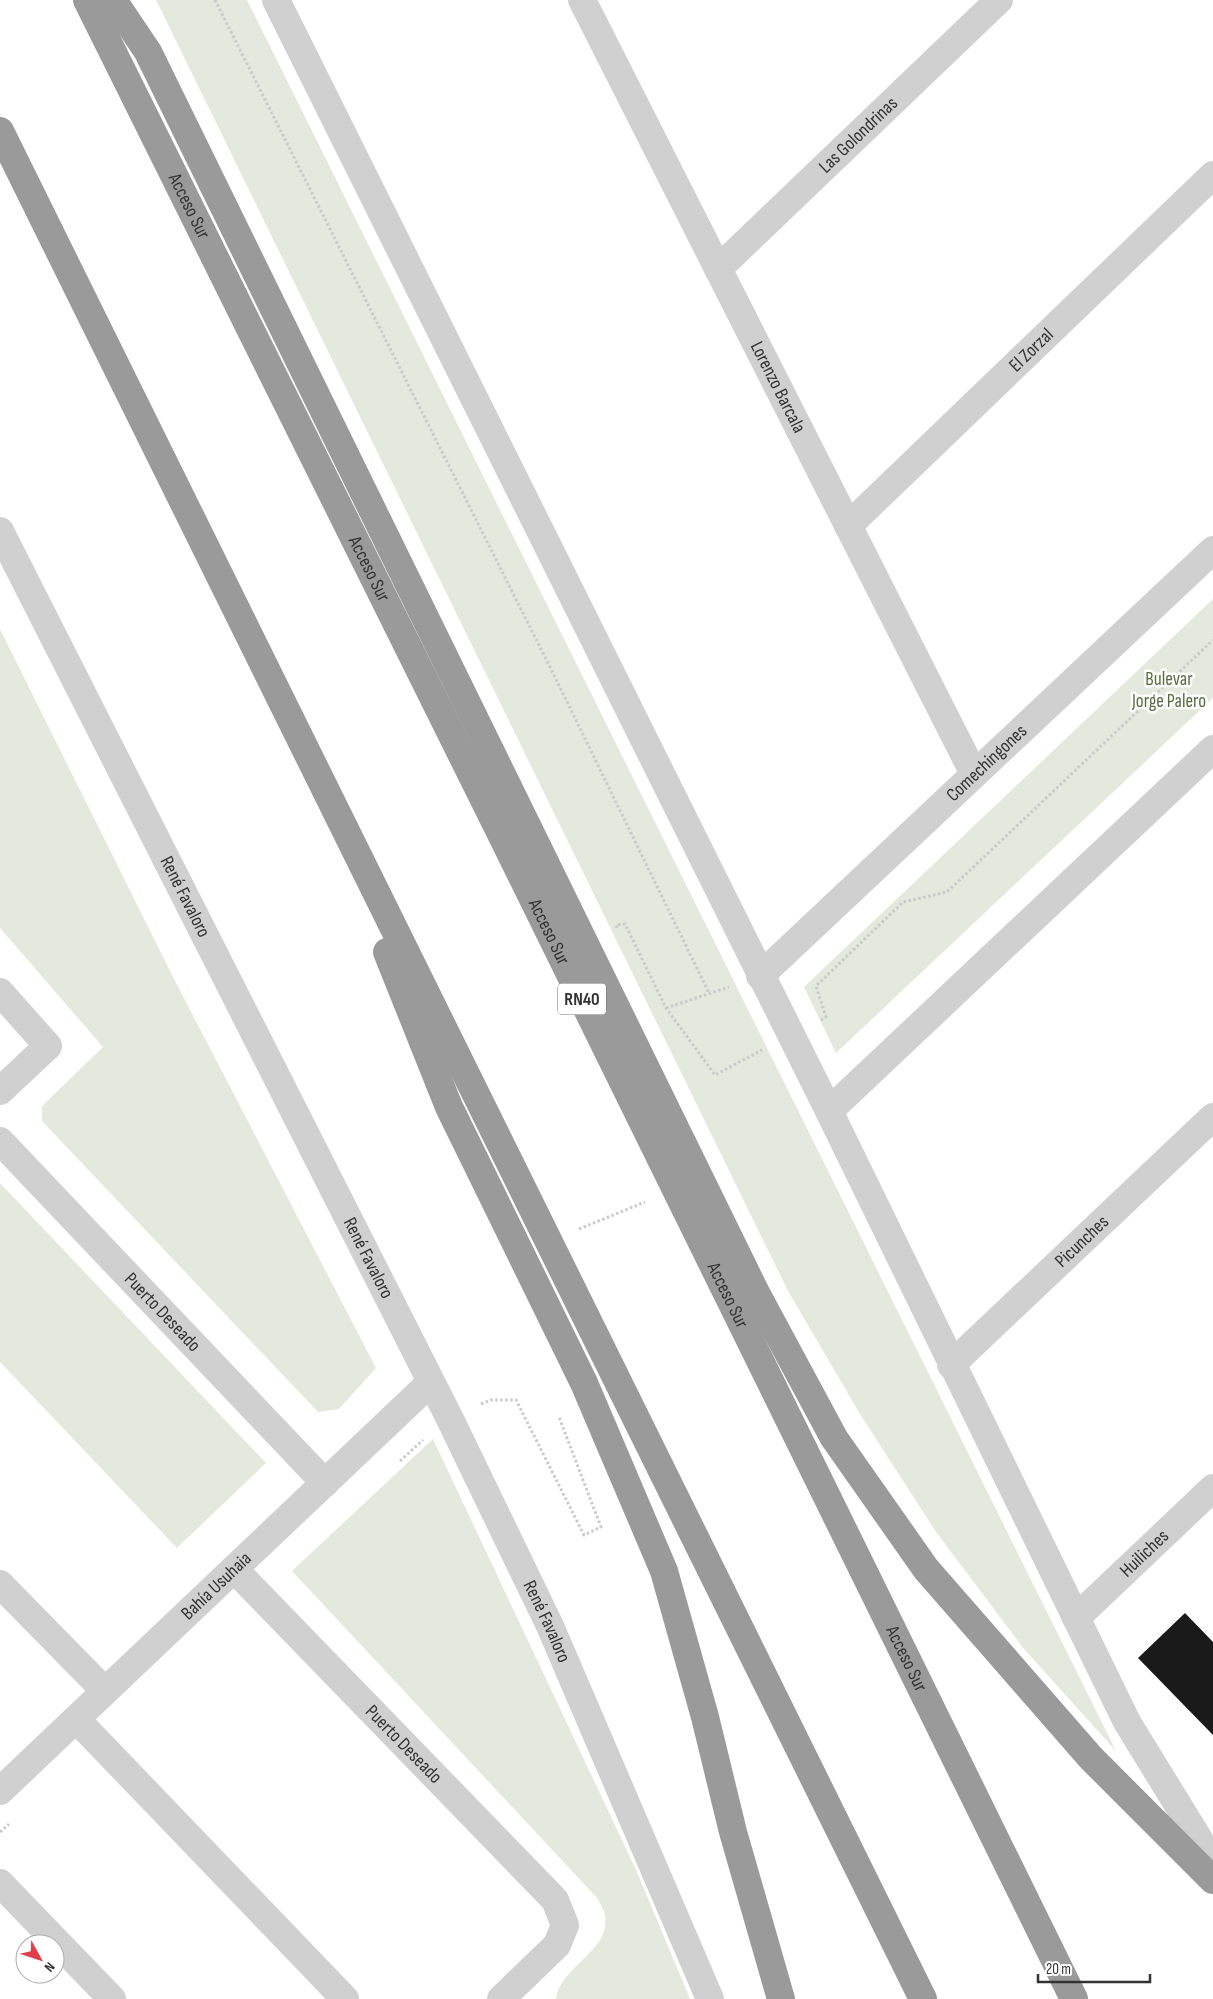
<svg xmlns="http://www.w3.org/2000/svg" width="1213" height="1999" viewBox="0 0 1213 1999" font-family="'Sofia Sans Condensed',sans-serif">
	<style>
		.green { fill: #e3e9dc }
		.building { fill: #1a1a1a }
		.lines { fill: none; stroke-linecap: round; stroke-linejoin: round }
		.path { stroke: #cacaca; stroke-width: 3; stroke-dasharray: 2.5 2.5; stroke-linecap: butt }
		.minor { stroke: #d0d0d0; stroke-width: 28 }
		.highway { stroke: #9a9a9a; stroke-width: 28 }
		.labels { text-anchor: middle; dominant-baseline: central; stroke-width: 5; stroke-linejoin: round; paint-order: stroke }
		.shield { fill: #fff; stroke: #707070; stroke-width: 1 }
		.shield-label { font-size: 18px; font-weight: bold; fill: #333 }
		.street-label { font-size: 19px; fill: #333; stroke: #fff }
		.park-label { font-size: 19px; fill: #556e40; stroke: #fff }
	</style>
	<rect width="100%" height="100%" fill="#fff"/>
	<path class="green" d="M156 0H247L1116 1751 1024 1649 936 1532 860 1414 788 1291Z
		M1213 599V698L836 1053 804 987Z
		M0 629 173 977 376 1368 339 1409 318 1412 42 1121V1106L103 1047 0 928Z
		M0 1183 266 1463 177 1548 0 1362Z
		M433 1439 637 1872 690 1999H556C559 1968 610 1951 605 1917 605 1911 600 1904 598 1899L292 1571Z"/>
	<path class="building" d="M1185 1613 1213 1642V1735L1138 1658Z"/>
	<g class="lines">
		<path class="path" d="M215 0 551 669 709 993
			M617 928 616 925 625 924 666 1008 715 1075 762 1050
			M666 1008 729 987
			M821 1020 826 1017 816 986 903 902 947 892 1213 640
			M579 1229 645 1202
			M481 1404 491 1400H516L584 1535 601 1527 559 1417
			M400 1461 423 1440
			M0 1832 9 1824"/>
		<g class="minor">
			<path d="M276 0 829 1111 1127 1722 1213 1862"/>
			<path id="s1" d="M582 0 974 774"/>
			<path id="s2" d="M718 269 999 0"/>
			<path id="s3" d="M848 526 1213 175"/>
			<path id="s4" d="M0 531 449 1417 550 1626 710 1999"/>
			<path id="s5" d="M760 976 1213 550"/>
			<path d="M0 992 48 1046 0 1091"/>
			<path d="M829 1111 1213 749"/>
			<path id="s6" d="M0 1141 325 1483"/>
			<path id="s7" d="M951 1365 1213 1117"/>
			<path id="s8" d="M234 1569 555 1900 565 1925 557 1945 501 1999"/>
			<path d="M0 1584 105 1691"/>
			<path id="s9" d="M1076 1618 1213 1488"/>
			<path d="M76 1719 345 1999"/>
			<path id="s10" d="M0 1791 431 1382"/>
			<path d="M0 1883 112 1999"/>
		</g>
		<g class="highway">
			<path id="s11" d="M87 0 505 842 1074 1999"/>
			<path d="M113 0 148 52 756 1293 834 1438 926 1569 1091 1758 1213 1880"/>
			<path d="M0 131 923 1999"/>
			<path d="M387 952 449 1107 584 1383 664 1571 705 1717 733 1832 781 1999"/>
		</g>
	</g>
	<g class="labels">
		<rect class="shield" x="558" y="983.5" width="48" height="31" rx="4"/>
		<g class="shield-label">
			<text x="582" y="999">RN40</text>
		</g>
		<g class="street-label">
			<text stroke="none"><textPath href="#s2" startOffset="194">Las Golondrinas</textPath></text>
			<text stroke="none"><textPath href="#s11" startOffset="230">Acceso Sur</textPath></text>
			<text stroke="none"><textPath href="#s3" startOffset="254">El Zorzal</textPath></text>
			<text stroke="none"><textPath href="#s1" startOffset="434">Lorenzo Barcala</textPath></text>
			<text stroke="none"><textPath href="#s11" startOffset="635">Acceso Sur</textPath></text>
			<text stroke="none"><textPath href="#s5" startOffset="311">Comechingones</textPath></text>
			<text stroke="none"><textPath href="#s4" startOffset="410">René Favaloro</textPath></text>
			<text stroke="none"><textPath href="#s11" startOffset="1040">Acceso Sur</textPath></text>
			<text stroke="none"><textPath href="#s7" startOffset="180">Picunches</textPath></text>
			<text stroke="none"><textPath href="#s4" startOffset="815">René Favaloro</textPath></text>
			<text stroke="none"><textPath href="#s11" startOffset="1445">Acceso Sur</textPath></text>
			<text stroke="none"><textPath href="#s6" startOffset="236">Puerto Deseado</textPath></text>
			<text stroke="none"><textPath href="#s9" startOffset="94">Huiliches</textPath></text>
			<text stroke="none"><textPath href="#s10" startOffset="298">Bahía Usuhaia</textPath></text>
			<text stroke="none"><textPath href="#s4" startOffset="1220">René Favaloro</textPath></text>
			<text stroke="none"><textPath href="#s11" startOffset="1850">Acceso Sur</textPath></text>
			<text stroke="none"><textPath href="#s8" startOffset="244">Puerto Deseado</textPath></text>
		</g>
		<g class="park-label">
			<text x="1169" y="679">Bulevar<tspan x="1169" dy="22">Jorge Palero</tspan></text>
		</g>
	</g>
	<g transform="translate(40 1959) rotate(130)"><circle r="24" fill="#ffffff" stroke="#adadad"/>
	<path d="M0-4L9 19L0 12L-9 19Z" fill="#e03e49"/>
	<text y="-8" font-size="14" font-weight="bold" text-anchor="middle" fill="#333333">N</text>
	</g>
	<path d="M1038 1974v8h112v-8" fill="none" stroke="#333333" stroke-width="2.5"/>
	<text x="1046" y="1974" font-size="15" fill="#333333" stroke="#ffffff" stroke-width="4" paint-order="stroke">20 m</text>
</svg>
